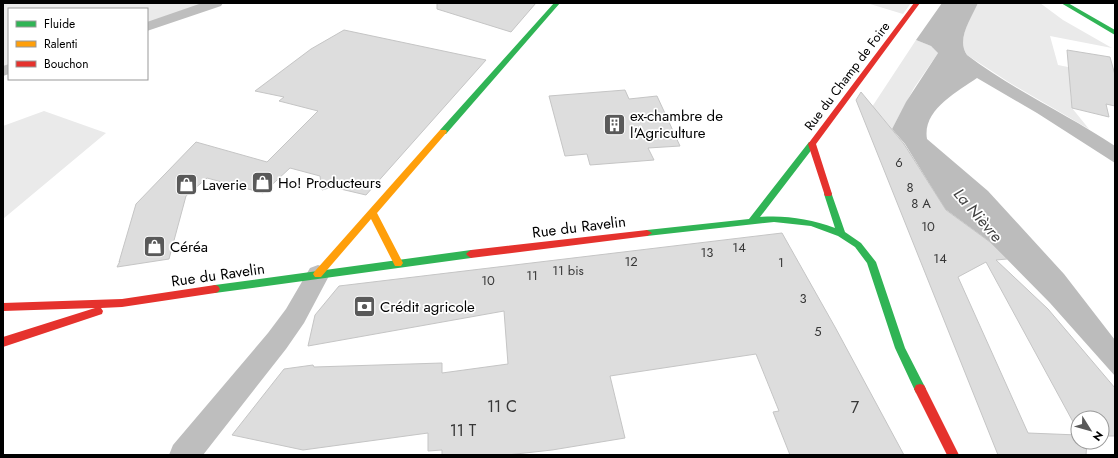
<svg xmlns="http://www.w3.org/2000/svg" width="1118" height="458" viewBox="0 0 1118 458" font-family="Jost,sans-serif">
	<style>
		.green { fill: #eaeaea }
		.water { fill: #bcbcbc }
		.building { fill: #ddd; stroke: #c5c5c5 }
		.lines { fill: none; stroke-linecap: round; stroke-linejoin: round }
		.street { fill: #bebebe; fill-rule: evenodd }
		.fast { fill: #30b455; fill-rule: evenodd }
		.slow { fill: #ff9f0a; fill-rule: evenodd }
		.jam { fill: #e5322d; fill-rule: evenodd }
		.labels { text-anchor: middle; dominant-baseline: central; stroke-width: 3.5; stroke-linejoin: round; paint-order: stroke }
		.far-street-label { font-size: 13px; fill: #000; stroke: #fff }
		.number-label { font-size: 13px; fill: #373737 }
		.poi-label { font-size: 15px; fill: #000; stroke: #fff; text-anchor: start }
		.street-label { font-size: 15px; fill: #000; stroke: #fff }
		.water-label { font-size: 16px; font-style: italic; fill: #414141; stroke: #fff }
		.near-number-label { font-size: 16px; fill: #373737 }
	</style>
	<rect width="100%" height="100%" fill="#fff"/>
	<path class="green" d="M3 3H204L147 23V9H9V65L3 67Z
		M871 3H911L903 14 870 4Z
		M978 3H1040L1063 20 1112 48 1050 36 1058 65 1073 68 1070 91 1072 108 1089 129 1010 83 967 55C956 39 971 18 978 3Z
		M916 40 931 46 938 53 914 88 892 129 882 117 868 113Z
		M44 111 106 133 3 219V126Z"/>
	<path class="water" d="M942 3H978C971 19 956 39 967 55 1013 90 1067 114 1115 146V163L1037 113 977 78C957 92 922 110 927 139L988 191 1064 274 1115 340V376L1050 303 990 242 945 209 905 144 892 129 906 102 938 53 931 46 916 40Z"/>
	<path class="building" d="M437 3H536L511 32 437 9Z
		M344 30 486 60 366 195 332 187 322 190 320 176 290 168 263 193 207 178 186 196 169 259 117 267 120 261 119 262 136 204 196 142 267 162 318 111 279 101 284 97 255 91 311 49Z
		M1067 50 1110 57 1115 75V106L1106 104 1109 117 1072 108Z
		M625 90 629 99 657 96 680 146 648 148 654 160 590 165 587 154 565 156 549 96Z
		M861 92 904 144 946 210 990 242 1007 259 996 260 1048 309 1115 388V436H1102V418H1078V431L986 262 958 277 1028 433 1078 435V442H1087L1086 455H998L856 100Z
		M782 233 835 327 904 455H790L773 412 779 411 756 354 610 376 625 438 552 450 507 455H442V450L428 451V433L303 450 232 435 284 369 313 365 314 367 442 363V373L508 364 504 311 308 346 315 315 339 286Z"/>
	<g class="lines">
		<path class="street" d="M202 3H223L221 6 147 31V22Z
			M9 64V74L3 76V66Z
			M318 265 326 268 330 274 304 323 286 349 203 455H169L173 445 268 333 286 309 310 268Z"/>
		<path class="fast" d="M554 3H560L446 134H440V130Z
			M1061 3H1068L1115 30V35Z
			M809 142H815L816 144 760 217C786 215 810 219 835 228L824 194 825 192H831L845 232 861 243 876 262 905 348 926 389 924 393 920 394 916 393 895 348 867 263 855 247 838 236 811 226 774 222 647 236 642 233 647 230 749 219Z
			M471 250 474 252 476 254 474 256 471 258 215 293 212 292 210 289 212 286 215 285Z"/>
		<path class="slow" d="M440 130H446L447 132 377 213 403 263 401 266H395L371 219 321 277H315L313 274 315 271Z"/>
		<path class="jam" d="M914 3H920L816 144 832 194 831 196H825L808 144Z
			M647 230 652 233 647 236 471 258 468 256 466 254 468 252 471 250Z
			M215 285 218 286 220 289 218 292 215 293 122 307 101 308 103 311 102 314 3 347V337L95 308 3 311V303L122 299Z
			M920 384 924 385 959 455H947L914 389 916 385Z"/>
	</g>
	<defs>
		<symbol id="building-square" viewBox="-11 -11 22 22"><rect x="-9" y="-9" width="18" height="18" rx="4" fill="#595959" stroke="#fff"/><path d="M-4-6H4V6H1V3H-1V6H-4ZM-2.5-4.3h1.7v1.8h-1.7ZM.8-4.3h1.7v1.8H.8ZM-2.5-1h1.7V.8h-1.7ZM.8-1h1.7V.8H.8Z" fill="#fff"/></symbol>
		<symbol id="shop-square" viewBox="-11 -11 22 22"><rect x="-9" y="-9" width="18" height="18" rx="4" fill="#595959" stroke="#fff"/><path d="M-5-2.5h2.3a2.7 3.5 0 0 1 5.4 0H5L5.5 6h-11ZM-1.5-2.5h3a1.5 2.3 0 0 0-3 0Z" fill="#fff"/></symbol>
		<symbol id="bank-square" viewBox="-11 -11 22 22"><rect x="-9" y="-9" width="18" height="18" rx="4" fill="#595959" stroke="#fff"/><path d="M-6-4H6V4H-6ZM0-2.3a2.3 2.3 0 1 0 0 4.6a2.3 2.3 0 1 0 0-4.6Z" fill="#fff"/></symbol>
	</defs>
	<g fill-rule="evenodd">
		<use href="#building-square" x="602" y="112" width="25" height="25"/>
		<use href="#shop-square" x="250" y="170" width="25" height="25"/>
		<use href="#shop-square" x="174" y="172" width="25" height="25"/>
		<use href="#shop-square" x="142" y="234" width="25" height="25"/>
		<use href="#bank-square" x="352" y="294" width="25" height="25"/>
	</g>
	<g class="labels">
		<g class="far-street-label">
			<text transform="translate(847 76) rotate(-53)">Rue du Champ de Foire</text>
		</g>
		<g class="number-label">
			<text x="899" y="162">6</text>
			<text x="910" y="187">8</text>
			<text x="921" y="203">8 A</text>
			<text x="928" y="226">10</text>
			<text x="739" y="247">14</text>
			<text x="707" y="252">13</text>
			<text x="940" y="258">14</text>
			<text x="631" y="261">12</text>
			<text x="781" y="262">1</text>
			<text x="568" y="270">11 bis</text>
			<text x="532" y="275">11</text>
			<text x="488" y="280">10</text>
			<text x="803" y="298">3</text>
			<text x="818" y="331">5</text>
		</g>
		<g class="poi-label">
			<text x="630" y="116">ex-chambre de<tspan x="630" dy="17">l'Agriculture</tspan></text>
			<text x="278" y="183">Ho! Producteurs</text>
			<text x="202" y="185">Laverie</text>
			<text x="170" y="247">Céréa</text>
			<text x="380" y="307">Crédit agricole</text>
		</g>
		<g class="street-label">
			<text transform="translate(579 227) rotate(-7)">Rue du Ravelin</text>
			<text transform="translate(218 275) rotate(-8)">Rue du Ravelin</text>
		</g>
		<g class="water-label">
			<text transform="translate(978 215) rotate(49)">La Nièvre</text>
		</g>
		<g class="near-number-label">
			<text x="502" y="406">11 C</text>
			<text x="855" y="407">7</text>
			<text x="463" y="430">11 T</text>
		</g>
	</g>
	<rect width="1118" height="458" fill="none" stroke="#000000" stroke-width="8"/>
	<rect x="8" y="8" width="140" height="72" fill="#ffffff" stroke="#999999"/>
	<rect x="16" y="21" width="20" height="6" fill="#30b455" stroke="#999999"/>
	<text x="44" y="28" font-size="12" fill="#000000">Fluide</text>
	<rect x="16" y="41" width="20" height="6" fill="#ff9f0a" stroke="#999999"/>
	<text x="44" y="48" font-size="12" fill="#000000">Ralenti</text>
	<rect x="16" y="61" width="20" height="6" fill="#e5322d" stroke="#999999"/>
	<text x="44" y="68" font-size="12" fill="#000000">Bouchon</text>
	<g transform="translate(1090 430) rotate(127)"><circle r="19" fill="#ffffff" stroke="#999999"/>
	<path d="M0-3L7 15L0 10L-7 15Z" fill="#595959"/>
	<text y="-6" font-size="11" font-weight="bold" text-anchor="middle" fill="#000000">N</text>
	</g>
</svg>
